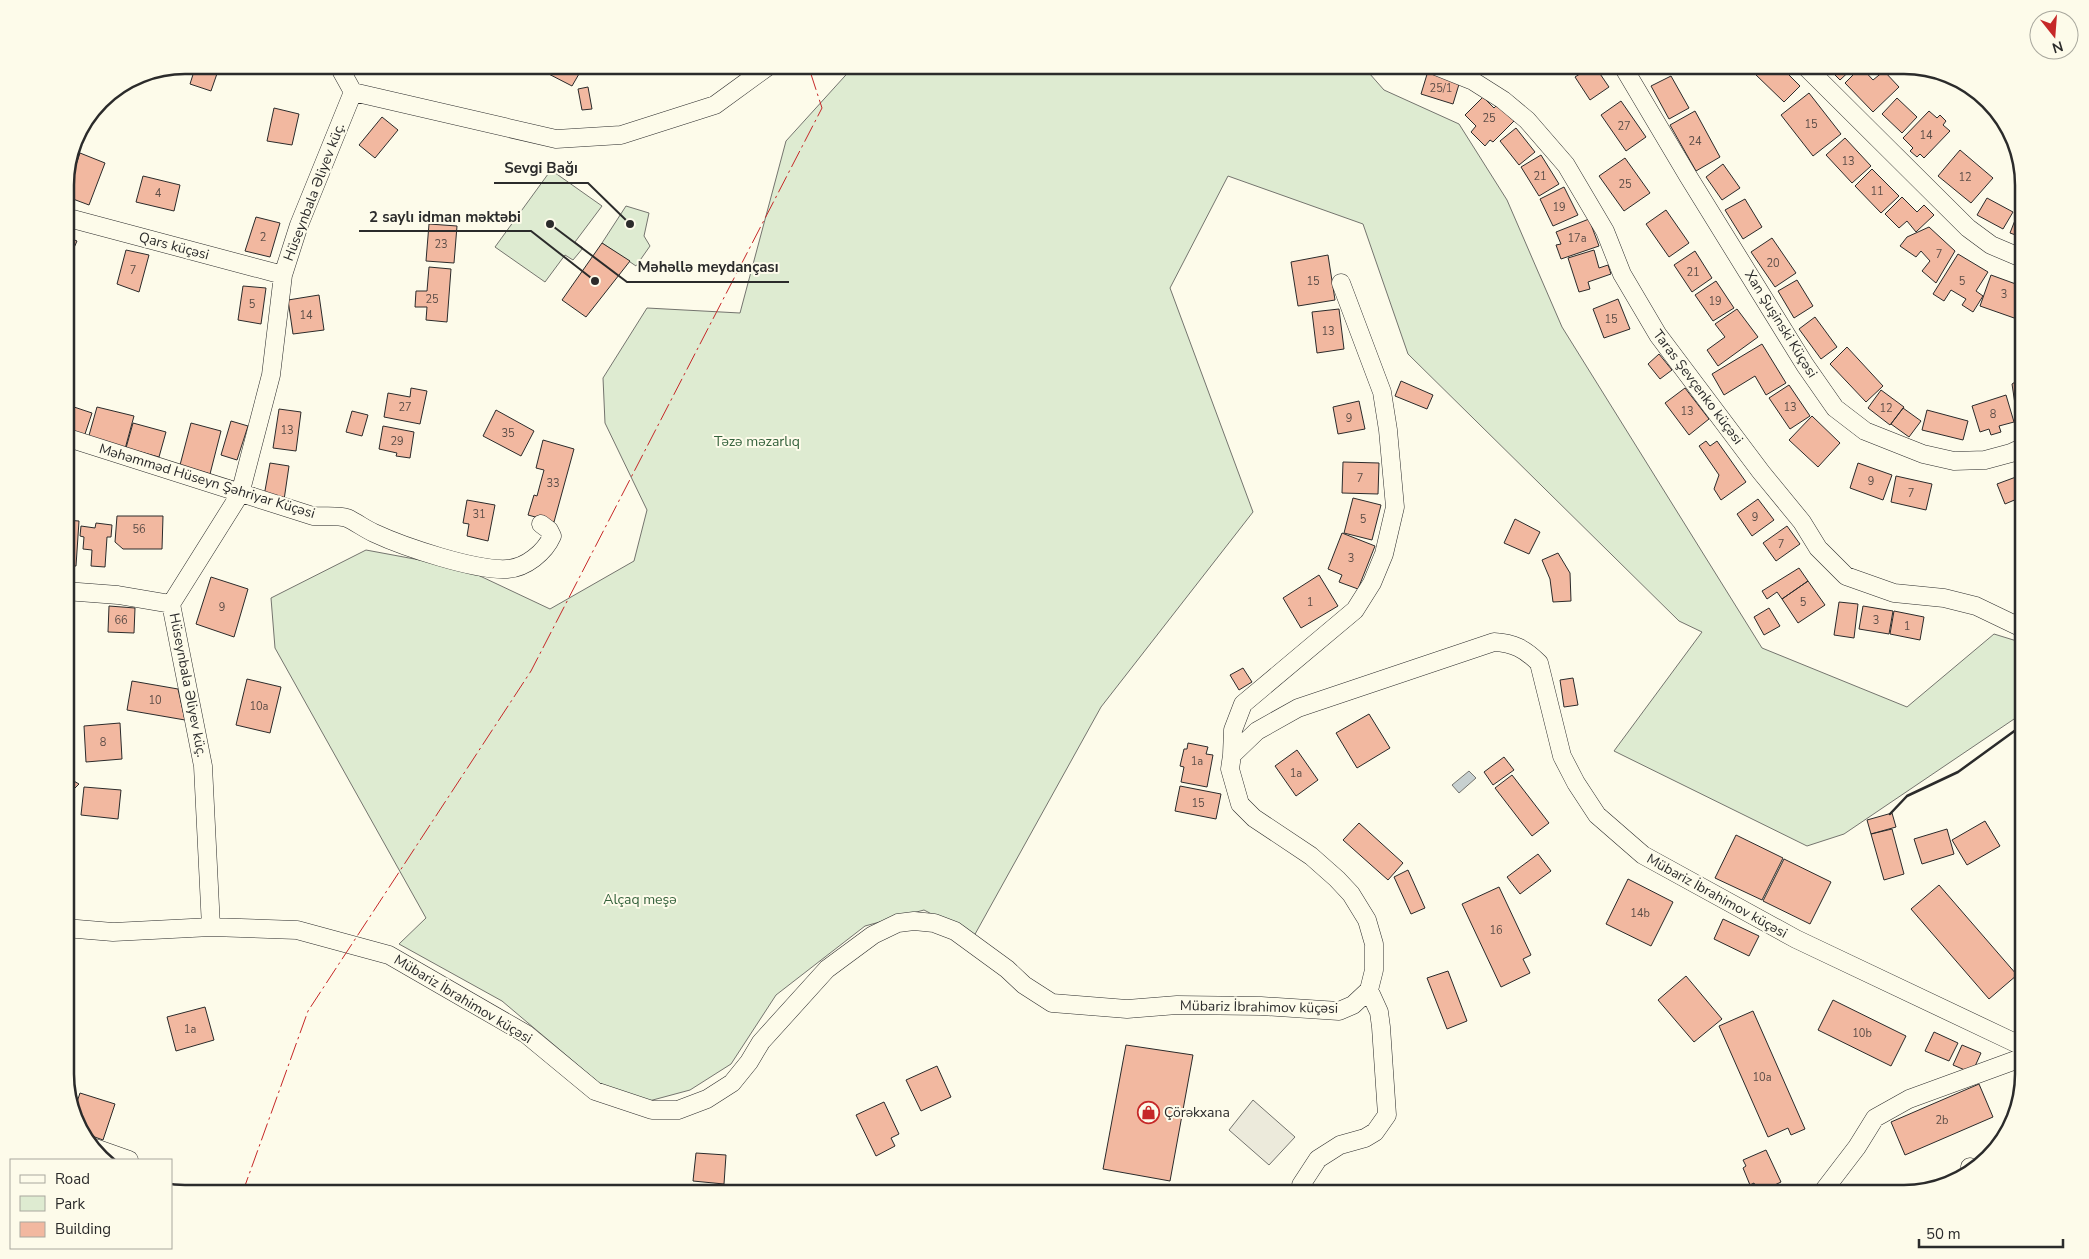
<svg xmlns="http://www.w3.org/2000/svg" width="2089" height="1259" viewBox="0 0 2089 1259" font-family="'Nunito Sans',sans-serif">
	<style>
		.green { fill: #deebd1; stroke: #74746e }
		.parking { fill: #eceadb; stroke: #74746e }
		.water { fill: #c7d0d0; stroke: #74746e }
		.building { fill: #f2b8a0; stroke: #2b2b2b }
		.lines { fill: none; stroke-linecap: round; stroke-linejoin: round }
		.street-casing { stroke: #2b2b2b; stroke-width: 19 }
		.street { stroke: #fdfbea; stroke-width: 18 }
		.wall { stroke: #2b2b2b; stroke-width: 2.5 }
		.power { stroke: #c62828; stroke-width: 1; stroke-dasharray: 18 4 2.5 4; stroke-linecap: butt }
		.labels { text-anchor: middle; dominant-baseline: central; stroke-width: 4; stroke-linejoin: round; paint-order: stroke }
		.number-label { font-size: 11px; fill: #5d4e48 }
		.street-label { font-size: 14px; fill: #2b2b2b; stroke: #fdfbea }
		.park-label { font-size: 14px; fill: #34623c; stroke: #fdfbea }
		.poi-label { font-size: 14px; fill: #2b2b2b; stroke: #fdfbea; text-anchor: start }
		.rim { fill: none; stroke: #2b2b2b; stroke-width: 2.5 }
		.leader { fill: none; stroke: #2b2b2b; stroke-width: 2 }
		.callout-dot { fill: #2b2b2b; stroke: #fdfbea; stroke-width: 2 }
		.callout-label { font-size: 15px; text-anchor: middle; font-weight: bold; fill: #2b2b2b; stroke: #fdfbea; stroke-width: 4; stroke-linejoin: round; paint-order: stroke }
	</style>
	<rect width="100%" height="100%" fill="#fdfbea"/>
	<path class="green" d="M1362 65 1384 90 1459 124 1507 200 1562 327 1762 648 1907 707 1994 634 2020 642V715L1844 834 1807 846 1614 751 1702 632 1679 621 1408 354 1363 224 1228 176 1170 288 1253 512 1101 707 974 936 924 910 865 926 776 995 731 1064 690 1090 649 1101 604 1087 502 1001 399 944 426 918 275 648 271 598 366 550 463 568 550 609 634 561 647 510 605 423 603 378 647 308 740 313 786 141 854 66Z
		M551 170 602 206 575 242 583 248 573 260 565 255 545 282 495 247Z
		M626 206 649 213 644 236 650 246 636 266 602 243Z"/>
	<path class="parking" d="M1253 1100 1295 1137 1269 1165 1229 1130Z"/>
	<path class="water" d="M1469 771 1476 778 1459 793 1452 785Z"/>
	<path class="building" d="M196 65H220L211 91 190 84Z
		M543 65H580L583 67 572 86 541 70Z
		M1565 65H1580L1570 72Z
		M1594 65 1609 87 1590 100 1575 77Z
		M1764 65H1779L1800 86 1784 102 1755 74Z
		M1825 65H1856L1840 80Z
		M1861 67 1873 80 1884 71 1899 87 1873 112 1845 83Z
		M1428 71 1460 81 1453 104 1421 94Z
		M140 74 136 85 126 83 139 74Z
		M1671 76 1689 108 1669 119 1651 86Z
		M588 87 592 109 582 110 578 89Z
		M1809 93 1841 134 1813 156 1781 115Z
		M1483 97 1494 108 1497 105 1514 121 1493 142 1490 140 1485 146 1471 132 1476 126 1465 115Z
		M1897 98 1917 117 1902 133 1882 114Z
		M1621 101 1646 137 1626 151 1601 115Z
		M274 108 299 114 292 145 267 141Z
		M1695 111 1720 157 1696 171 1670 125Z
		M1929 111 1937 118 1940 115 1946 121 1943 125 1950 131 1924 158 1920 154 1917 157 1910 151 1913 148 1903 138Z
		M382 117 398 130 375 158 359 145Z
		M1516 128 1535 152 1519 165 1500 141Z
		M1845 138 1871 166 1852 183 1826 155Z
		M1960 150 1993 178 1971 203 1938 176Z
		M80 153 105 163 89 205 65 196Z
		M1541 155 1559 184 1539 196 1521 167Z
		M1625 158 1650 193 1624 211 1599 176Z
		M1723 164 1740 188 1722 200 1706 177Z
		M1872 169 1899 196 1881 213 1855 186Z
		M143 176 180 185 174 211 136 202Z
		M1564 187 1578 215 1553 226 1540 199Z
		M1902 197 1917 212 1924 205 1934 215 1916 232 1907 221 1899 228 1885 214Z
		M2024 197V238L2010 233Z
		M1987 198 2013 212 2003 229 1977 215Z
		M1745 199 1762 227 1743 239 1725 210Z
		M1666 210 1689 243 1669 257 1646 224Z
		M256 217 280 223 270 257 245 251Z
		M1589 219 1599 246 1561 259 1556 245 1561 244 1556 232Z
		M429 224 457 226 454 263 426 261Z
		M1929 227 1955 251 1936 283 1922 271 1930 261 1921 251 1916 257 1900 246 1907 237Z
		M65 236 77 241 65 268Z
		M1772 238 1796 273 1775 287 1751 252Z
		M602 243 630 261 586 317 562 300Z
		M126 250 149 255 139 292 117 284Z
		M1594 250 1599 268 1608 265 1611 274 1588 282 1590 289 1579 292 1568 258Z
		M1695 251 1712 278 1692 292 1674 265Z
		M1958 254 1988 272 1976 291 1983 296 1973 312 1962 305 1966 299 1951 290 1944 301 1933 294Z
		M1328 255 1335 300 1298 306 1291 262Z
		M429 267 451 269 447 322 426 320 427 307H415L416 291H427Z
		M1991 275 2024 287V301L2017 319 1980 306Z
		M1797 280 1813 306 1794 318 1778 291Z
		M1716 281 1734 308 1713 321 1695 295Z
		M243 286 266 288 261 324 238 320Z
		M319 295 324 330 293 334 288 300Z
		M1618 299 1630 329 1604 338 1593 309Z
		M1339 309 1344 349 1317 353 1312 312Z
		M1737 309 1758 337 1718 366 1707 350 1725 337 1715 324Z
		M1815 317 1837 347 1821 359 1799 329Z
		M1762 344 1786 383 1766 395 1755 376 1724 395 1712 374Z
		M1847 347 1883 386 1866 402 1830 364Z
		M1659 354 1672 370 1660 379 1648 364Z
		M2024 376V428L2019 431 2012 384Z
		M1401 381 1433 395 1427 409 1395 396Z
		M1789 385 1810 416 1790 429 1769 398Z
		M411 388 427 391 420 424 384 417 388 393 410 397Z
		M1685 388 1709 419 1689 435 1665 403Z
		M1881 390 1904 407 1890 425 1868 408Z
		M2006 395 2014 422 1999 426 2001 432 1991 435 1989 429 1980 432 1972 406Z
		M1359 401 1365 429 1338 434 1333 407Z
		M65 404 92 413 84 437 65 431Z
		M97 407 134 416 125 449 88 439Z
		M1903 408 1921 421 1909 437 1891 424Z
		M279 409 301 412 296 451 273 448Z
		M496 410 534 431 521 456 483 436Z
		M1927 410 1968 421 1963 440 1922 430Z
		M352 411 368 415 362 436 346 432Z
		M1812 416 1840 443 1818 467 1789 440Z
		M231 421 248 426 237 460 221 455Z
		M133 423 166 432 159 457 126 448Z
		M191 423 221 431 210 474 180 465Z
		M383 426 414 432 410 458 396 456 397 453 379 449Z
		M543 440 574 449 554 522 528 515 534 495 537 496 544 470 536 468Z
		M1706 441 1710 446 1717 441 1746 482 1721 500 1714 489 1719 475 1699 446Z
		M1343 462 1379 463 1378 494 1342 493Z
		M270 463 289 466 284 500 264 496Z
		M1858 463 1892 475 1883 500 1850 488Z
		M2024 474V496L2005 504 1997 484Z
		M1896 476 1932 484 1926 510 1891 502Z
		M1353 498 1381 505 1372 540 1344 533Z
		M1758 499 1774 520 1752 536 1737 514Z
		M467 500 495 505 488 541 467 536 469 524 463 523Z
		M117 516H163L162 549H123L115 542Z
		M1515 519 1540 532 1529 554 1504 543Z
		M65 520 79 521 76 566H65Z
		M96 523 112 525 111 537H107L105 567 91 566 92 550 83 549 84 537 80 536 81 526 95 528Z
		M1787 526 1800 544 1776 561 1763 543Z
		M1342 533 1375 546 1358 589 1339 582 1342 575 1328 569Z
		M1558 553 1570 573 1571 601 1553 602 1550 579 1542 560Z
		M1799 568 1808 581 1782 599 1777 592 1767 599 1762 591Z
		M1319 575 1338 606 1301 628 1283 598Z
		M211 577 248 589 234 637 196 624Z
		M1808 581 1825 605 1798 623 1782 599Z
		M1839 602 1858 604 1854 638 1834 635Z
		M109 606 135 608 134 633 108 632Z
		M1863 606 1893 611 1889 634 1859 629Z
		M1769 608 1780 626 1764 635 1754 617Z
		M1894 611 1924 617 1920 640 1890 634Z
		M1243 668 1252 682 1239 690 1230 675Z
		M1573 678 1578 705 1564 707 1560 680Z
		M247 679 281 687 270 733 236 725Z
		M132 681 178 689 185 720 127 710Z
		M1369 714 1390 748 1357 768 1336 733Z
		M120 723 122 759 86 762 84 726Z
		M65 725 72 727 67 747H65Z
		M1188 743 1208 747 1206 754 1213 755 1207 787 1181 782 1184 767 1180 766 1184 749H1187Z
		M1297 750 1318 780 1296 796 1275 766Z
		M1504 757 1514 770 1493 785 1484 772Z
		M1512 775 1549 823 1532 836 1495 788Z
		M65 776 79 784 65 798Z
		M1180 786 1221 794 1216 819 1175 811Z
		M84 787 121 790 118 819 81 815Z
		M1892 813 1896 827 1871 834 1867 820Z
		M1985 821 2000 846 1967 865 1952 840Z
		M1359 823 1403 863 1388 880 1343 840Z
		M1892 829 1904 874 1884 880 1871 834Z
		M1947 829 1954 854 1922 864 1914 839Z
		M1736 835 1783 858 1762 900 1715 878Z
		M1538 854 1551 871 1520 894 1507 877Z
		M1784 859 1831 882 1810 924 1763 901Z
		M1408 870 1425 908 1411 914 1394 877Z
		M1628 879 1673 902 1651 946 1606 924Z
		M1939 885 2017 975 1989 999 1911 909Z
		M1499 887 1531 955 1523 959 1530 973 1501 987 1462 904Z
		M1723 919 1759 936 1749 956 1714 939Z
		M1448 971 1467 1021 1447 1029 1427 978Z
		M1686 976 1722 1019 1694 1042 1658 1000Z
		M1833 1000 1906 1036 1891 1066 1818 1030Z
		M205 1007 214 1040 176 1051 167 1017Z
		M1753 1011 1805 1129 1791 1135 1788 1128 1768 1137 1719 1026Z
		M1934 1032 1958 1043 1949 1061 1925 1051Z
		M1126 1045 1193 1055 1170 1181 1103 1169Z
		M1962 1045 1981 1053 1972 1073 1953 1065Z
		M937 1066 951 1097 921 1111 906 1080Z
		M1979 1084 1993 1117 1905 1155 1891 1122Z
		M2021 1086 2014 1110 2012 1109Z
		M80 1093 115 1104 103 1140 81 1132 74 1111Z
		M884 1102 899 1134 891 1138 895 1146 876 1156 856 1115Z
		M1766 1150 1781 1182 1758 1193 1754 1183 1750 1185 1743 1168 1746 1166 1743 1160Z
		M696 1153 726 1155 724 1184 693 1181Z"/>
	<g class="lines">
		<defs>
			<path id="street" d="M338 65 353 92
				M1433 65 1473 81 1503 100 1527 120 1566 165 1605 231 1622 274 1658 335 1761 472 1802 522 1818 548 1846 576 1894 593 1944 598 1976 606 2024 629
				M1622 65 1688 176 1805 365 1835 408 1865 431 1923 454 1954 461 1985 460 2011 453 2024 447
				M1804 65 1968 228 1991 245 2024 259
				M353 92 556 139 621 135 715 105 770 65
				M65 217 283 275
				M65 437 313 516C323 517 338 515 347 518 356 522 365 529 374 533 404 547 476 571 507 569 526 568 545 552 552 536L549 530 541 524
				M65 591 118 595 171 604
				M1232 755 1233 730 1243 704 1355 610 1372 583 1384 554 1395 507 1388 430 1382 392 1341 283
				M211 927 203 766 171 604 240 494 271 375 283 275 299 225 353 92
				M65 928 113 932 211 927 297 930 389 955 526 1034 595 1091 652 1110H678L707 1099 732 1083 749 1062 761 1042 827 969 873 935 898 923 914 921 934 923 955 931 1007 969 1024 985 1052 1003 1127 1009 1177 1005 1261 1006 1339 1011 1353 1005 1369 990 1374 970V944L1367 920 1351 894 1337 879 1311 856 1254 818 1240 804 1230 769 1232 755 1257 731 1298 708 1494 642C1514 643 1525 649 1539 663L1562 756 1576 783 1597 815 1643 855 1796 939 2024 1047
				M95 1148 129 1160
				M1970 1167 1972 1170
				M1301 1185 1318 1159 1340 1145 1365 1138 1375 1132 1387 1115 1381 1027 1379 1012 1369 990
				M1821 1194 1857 1147 1875 1118 1909 1099 2024 1057"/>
		</defs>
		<use href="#street" class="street-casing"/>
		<use href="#street" class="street"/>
		<path class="wall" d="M1890 814 1907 796 1958 772 2024 724"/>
		<path class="power" d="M242 1194 308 1011 531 671 822 108 808 65"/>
	</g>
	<defs>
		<symbol id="shop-ring" viewBox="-11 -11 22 22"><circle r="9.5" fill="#fdfbea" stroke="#c62828" stroke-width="1.5"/><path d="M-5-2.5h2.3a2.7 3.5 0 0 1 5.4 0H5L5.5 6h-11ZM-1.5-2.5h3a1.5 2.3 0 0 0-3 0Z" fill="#c62828"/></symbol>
	</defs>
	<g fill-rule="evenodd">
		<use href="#shop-ring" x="1136" y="1100" width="25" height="25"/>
	</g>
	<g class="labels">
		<g class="number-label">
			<text x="1441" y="88">25/1</text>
			<text x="1489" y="118">25</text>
			<text x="1811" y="124">15</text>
			<text x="1624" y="126">27</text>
			<text x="1926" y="135">14</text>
			<text x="1695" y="141">24</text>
			<text x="1848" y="161">13</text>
			<text x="1540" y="176">21</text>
			<text x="1965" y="177">12</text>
			<text x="1625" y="184">25</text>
			<text x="1877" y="191">11</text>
			<text x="158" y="193">4</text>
			<text x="1559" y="207">19</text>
			<text x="263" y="237">2</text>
			<text x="1577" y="238">17a</text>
			<text x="441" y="244">23</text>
			<text x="1939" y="254">7</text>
			<text x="1773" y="263">20</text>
			<text x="133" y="270">7</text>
			<text x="1693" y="272">21</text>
			<text x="1313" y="281">15</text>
			<text x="1962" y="281">5</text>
			<text x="2004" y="294">3</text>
			<text x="432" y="299">25</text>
			<text x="1715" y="301">19</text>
			<text x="252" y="304">5</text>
			<text x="306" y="315">14</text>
			<text x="1611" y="319">15</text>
			<text x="1328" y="331">13</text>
			<text x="405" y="407">27</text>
			<text x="1790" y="407">13</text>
			<text x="1886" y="408">12</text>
			<text x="1687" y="411">13</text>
			<text x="1993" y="414">8</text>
			<text x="1349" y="418">9</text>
			<text x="287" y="430">13</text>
			<text x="508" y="433">35</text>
			<text x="397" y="441">29</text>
			<text x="1360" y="478">7</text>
			<text x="1871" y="481">9</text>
			<text x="553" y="483">33</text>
			<text x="1911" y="493">7</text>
			<text x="479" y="514">31</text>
			<text x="1755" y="517">9</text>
			<text x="1363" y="519">5</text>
			<text x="139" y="529">56</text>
			<text x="1781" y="544">7</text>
			<text x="1351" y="558">3</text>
			<text x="1310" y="602">1</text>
			<text x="1803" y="602">5</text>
			<text x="222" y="607">9</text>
			<text x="121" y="620">66</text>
			<text x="1876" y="620">3</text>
			<text x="1907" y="626">1</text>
			<text x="155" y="700">10</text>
			<text x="259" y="706">10а</text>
			<text x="103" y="742">8</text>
			<text x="1197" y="761">1а</text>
			<text x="1296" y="773">1а</text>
			<text x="1198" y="803">15</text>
			<text x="1640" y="913">14b</text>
			<text x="1496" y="930">16</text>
			<text x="190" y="1029">1a</text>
			<text x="1862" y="1033">10b</text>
			<text x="1762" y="1077">10a</text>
			<text x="1942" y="1120">2b</text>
		</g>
		<g class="street-label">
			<text transform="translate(314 192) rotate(-69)">Hüseynbala Əliyev küç.</text>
			<text transform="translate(174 246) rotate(15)">Qars küçəsi</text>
			<text transform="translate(1781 324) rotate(58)">Xan Şuşinski Küçəsi</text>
			<text transform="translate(1698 387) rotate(53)">Taras Şevçenko küçəsi</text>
			<text transform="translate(207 481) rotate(17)">Məhəmməd Hüseyn Şəhriyar Küçəsi</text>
			<text transform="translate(188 685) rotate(79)">Hüseynbala Əliyev küç.</text>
			<text transform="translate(1717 896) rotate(29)">Mübariz İbrahimov küçəsi</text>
			<text transform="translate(463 999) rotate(31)">Mübariz İbrahimov küçəsi</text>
			<text transform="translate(1259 1007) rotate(1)">Mübariz İbrahimov küçəsi</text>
		</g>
		<g class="park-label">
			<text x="757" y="441">Təzə məzarlıq</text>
			<text x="640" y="899">Alçaq meşə</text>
		</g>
		<g class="poi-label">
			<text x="1164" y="1112">Çörəkxana</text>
		</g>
	</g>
	<path d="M0 0H2089V1259H0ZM185 74H1904A111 111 0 0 1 2015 185V1074A111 111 0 0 1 1904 1185H185A111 111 0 0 1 74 1074V185A111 111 0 0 1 185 74Z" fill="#fdfbea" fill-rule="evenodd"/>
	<path class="rim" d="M185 74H1904A111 111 0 0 1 2015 185V1074A111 111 0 0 1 1904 1185H185A111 111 0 0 1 74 1074V185A111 111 0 0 1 185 74Z"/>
	<path class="leader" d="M630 224L588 183H494M595 281L531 231H359M550 224L627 282H789"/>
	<g class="callout-dot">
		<circle cx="630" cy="224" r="5"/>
		<circle cx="595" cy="281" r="5"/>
		<circle cx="550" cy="224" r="5"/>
	</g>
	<g class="callout-label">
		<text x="541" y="173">Sevgi Bağı</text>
		<text x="445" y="222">2 saylı idman məktəbi</text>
		<text x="708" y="272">Məhəllə meydançası</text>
	</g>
	<rect x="10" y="1159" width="162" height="90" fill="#fdfbea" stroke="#a9a89e"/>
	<rect x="20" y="1175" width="25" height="8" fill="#fdfbea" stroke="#a9a89e"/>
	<text x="55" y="1184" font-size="15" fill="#2b2b2b">Road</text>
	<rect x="20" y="1196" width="25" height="15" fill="#deebd1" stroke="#a9a89e"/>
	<text x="55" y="1209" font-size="15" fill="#2b2b2b">Park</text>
	<rect x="20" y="1222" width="25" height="15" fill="#f2b8a0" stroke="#a9a89e"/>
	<text x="55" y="1234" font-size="15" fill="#2b2b2b">Building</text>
	<g transform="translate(2054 35) rotate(163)"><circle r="24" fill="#fdfbea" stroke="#a9a89e"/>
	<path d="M0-4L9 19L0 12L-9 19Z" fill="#c62828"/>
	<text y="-8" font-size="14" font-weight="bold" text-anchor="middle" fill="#2b2b2b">N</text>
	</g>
	<path d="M1919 1239v8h144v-8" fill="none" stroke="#2b2b2b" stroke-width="2.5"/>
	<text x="1926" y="1239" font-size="15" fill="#2b2b2b" stroke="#fdfbea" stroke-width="4" paint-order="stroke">50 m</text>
</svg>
